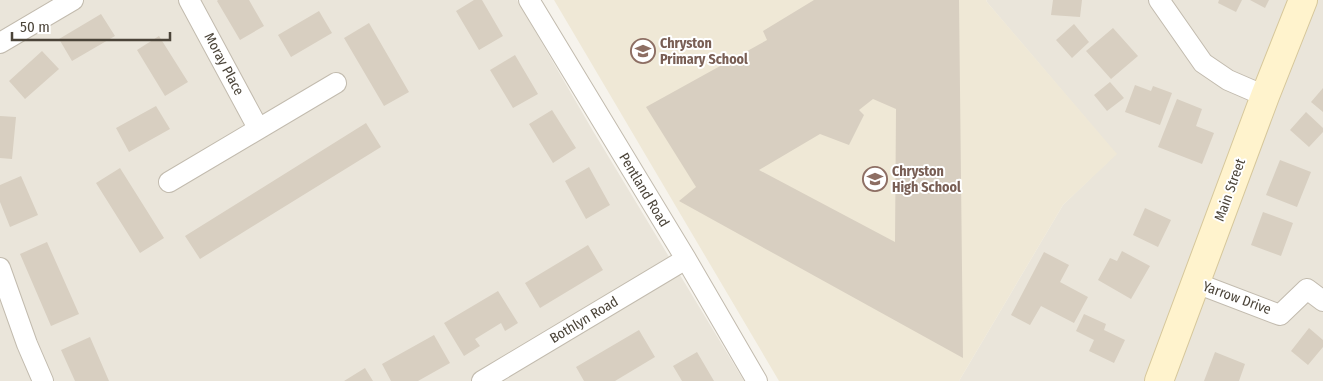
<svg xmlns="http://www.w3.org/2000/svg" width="1323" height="381" viewBox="0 0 1323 381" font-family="'Fira Sans Condensed',sans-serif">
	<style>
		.residential { fill: #eae5da }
		.education { fill: #efe8d6 }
		.building { fill: #d8cfc1; fill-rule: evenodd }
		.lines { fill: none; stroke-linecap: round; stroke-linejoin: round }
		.street-casing { stroke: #c2bbae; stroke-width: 22 }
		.secondary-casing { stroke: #d6c79b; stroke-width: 30 }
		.street { stroke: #fff; stroke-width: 20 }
		.secondary { stroke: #fff3cd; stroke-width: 28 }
		.labels { text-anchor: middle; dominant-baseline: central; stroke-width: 4; stroke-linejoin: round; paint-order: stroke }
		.education-label { font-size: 14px; font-weight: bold; fill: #785e54; stroke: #fff; text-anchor: start }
		.street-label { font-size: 14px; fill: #4b4439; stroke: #fff }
	</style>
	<rect width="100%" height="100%" fill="#f6f3ec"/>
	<path class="residential" d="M0 0H517L593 131 744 381H0Z
		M987 0H1323V381H959L1063 205 1116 154 986 1Z"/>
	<path class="education" d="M554 0H987L986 1 1117 154 1063 205 959 381H779Z"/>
	<path class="building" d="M218 0H249L264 26 240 40 217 1Z
		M474 0H482L503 36 479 50 456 11Z
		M814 0H959L963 358 679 201 696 187 646 107 767 40 763 31ZM873 99 896 109 895 242 759 170 820 134 849 145 864 115 859 110Z
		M1053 0H1082L1080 17 1051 15Z
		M1219 0H1242L1236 12 1218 3Z
		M1250 0H1269L1265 8Z
		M319 11 332 33 291 57 278 35Z
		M101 14 115 36 72 61 59 39Z
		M369 23 409 92 384 106 344 38Z
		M1074 24 1089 42 1072 58 1056 40Z
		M1113 28 1138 56 1111 79 1086 51Z
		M159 36 188 82 165 96 137 50Z
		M42 51 59 69 25 99 9 81Z
		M515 55 538 94 513 108 490 70Z
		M1110 82 1124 98 1107 111 1094 95Z
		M1135 85 1151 91 1153 86 1172 93 1160 125 1125 112Z
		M1323 88V112L1311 102Z
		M1177 99 1202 109 1196 126 1214 133 1202 164 1158 147Z
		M156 106 170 129 129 152 116 128Z
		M552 110 576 148 553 163 529 124Z
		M1306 112 1323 128V132L1309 147 1290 130Z
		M0 116 16 117 12 159 0 158Z
		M366 123 381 147 200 259 185 236Z
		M1280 160 1311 172 1297 207 1266 195Z
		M589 167 610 205 586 219 565 181Z
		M120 168 164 238 140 253 96 183Z
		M21 176 38 215 10 227 0 202V185Z
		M1145 208 1171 220 1158 247 1133 235Z
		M1263 212 1293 223 1281 256 1251 245Z
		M47 242 79 314 51 326 20 254Z
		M588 245 603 270 540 308 525 283Z
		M1122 251 1150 266 1131 299 1098 280 1110 258 1117 261Z
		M1044 252 1069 265 1060 282 1088 297 1074 323 1041 306 1030 325 1011 315Z
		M498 291 518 323 505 331 501 323 475 339 480 346 464 356 444 323Z
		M1084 314 1106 324 1104 330 1125 340 1114 363 1089 351 1094 340 1076 331Z
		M1309 328 1323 340V347L1308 365 1291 351Z
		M639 330 655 357 615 381H584L576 367Z
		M434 335 450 363 418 381H391L382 364Z
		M90 337 109 381H75L61 350Z
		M697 352 714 381H682L673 366Z
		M1215 352 1245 364 1239 381H1204Z
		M365 368 373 381H344Z"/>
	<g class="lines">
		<defs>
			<path id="street" d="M189 0 258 128
				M529 0 686 259 757 381
				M1159 0 1203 63 1228 80 1265 96
				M0 43 73 0
				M169 182 336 83
				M0 268 27 344 43 381
				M1196 283 1280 315 1307 289 1323 301
				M482 381 686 259"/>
			<path id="secondary" d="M1159 381 1265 96 1303 0"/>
		</defs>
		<use href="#street" class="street-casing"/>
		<use href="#secondary" class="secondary-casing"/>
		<use href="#street" class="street"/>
		<use href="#secondary" class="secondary"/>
	</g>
	<defs>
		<symbol id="school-ring" viewBox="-11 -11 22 22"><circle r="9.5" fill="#fff" stroke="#8d6e63" stroke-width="1.5"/><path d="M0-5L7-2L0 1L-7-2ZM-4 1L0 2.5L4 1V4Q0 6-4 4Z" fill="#8d6e63"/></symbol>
	</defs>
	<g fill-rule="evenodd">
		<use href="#school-ring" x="629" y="37" width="28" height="28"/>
		<use href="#school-ring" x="861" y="165" width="28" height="28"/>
	</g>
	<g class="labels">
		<g class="education-label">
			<text x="660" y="43">Chryston<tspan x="660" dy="16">Primary School</tspan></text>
			<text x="892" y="171">Chryston<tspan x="892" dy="16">High School</tspan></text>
		</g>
		<g class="street-label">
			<text transform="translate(224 64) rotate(62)">Moray Place</text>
			<text transform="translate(644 190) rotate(59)">Pentland Road</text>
			<text transform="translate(1230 190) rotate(-70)">Main Street</text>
			<text transform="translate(1237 298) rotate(20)">Yarrow Drive</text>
			<text transform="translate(584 320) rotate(-31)">Bothlyn Road</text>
		</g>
	</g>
	<path d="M12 32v8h158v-8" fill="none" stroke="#4b4439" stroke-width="2.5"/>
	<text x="20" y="32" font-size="15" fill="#4b4439" stroke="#ffffff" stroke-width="4" paint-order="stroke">50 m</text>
</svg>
